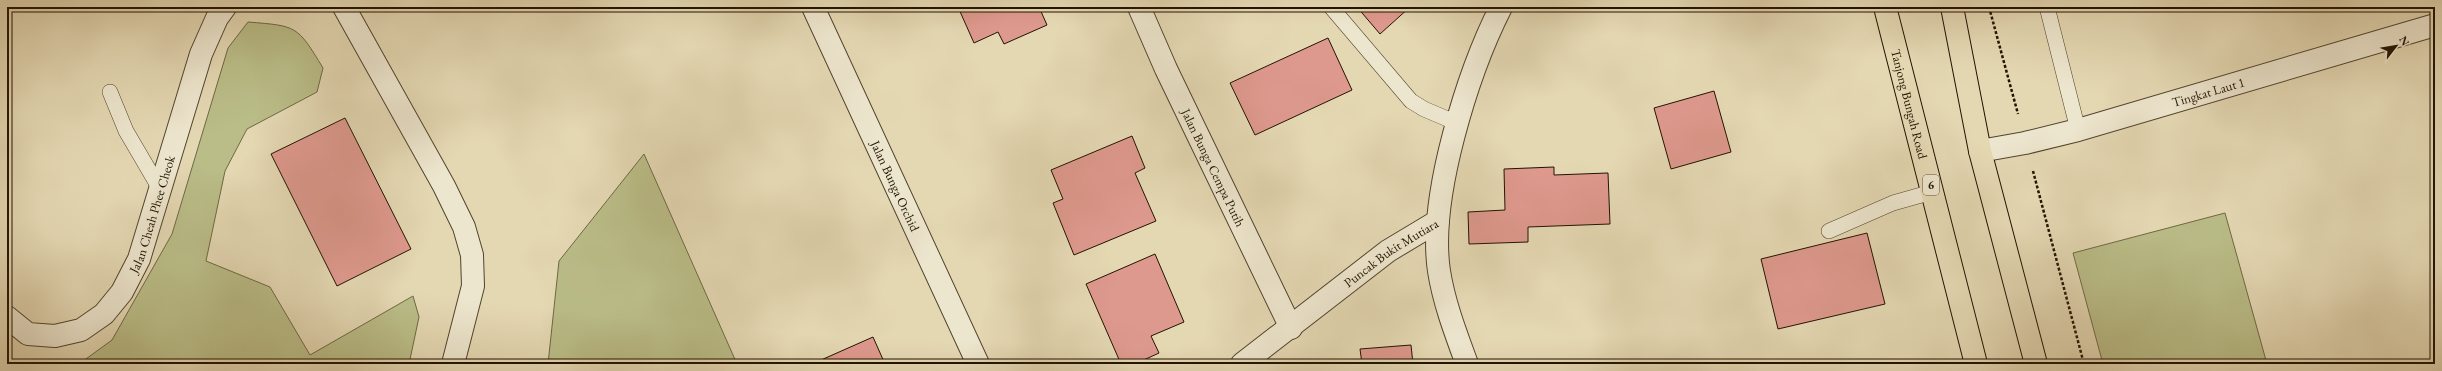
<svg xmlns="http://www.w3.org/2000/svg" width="2442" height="371" viewBox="0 0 2442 371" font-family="'EB Garamond',serif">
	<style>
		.green { fill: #babd88; stroke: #6e6844 }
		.building { fill: #de998e; stroke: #221300 }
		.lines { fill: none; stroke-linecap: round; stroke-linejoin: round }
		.lane-casing { stroke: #52442d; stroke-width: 16 }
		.street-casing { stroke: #52442d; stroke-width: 24 }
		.primary-casing { stroke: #221300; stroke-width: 24 }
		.path { stroke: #221300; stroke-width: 2.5; stroke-dasharray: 3 2; stroke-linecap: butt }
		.lane { stroke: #ede6ce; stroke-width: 15 }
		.street { stroke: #ede6ce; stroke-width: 22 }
		.primary { stroke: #e4d8b3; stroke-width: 22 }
		.labels { text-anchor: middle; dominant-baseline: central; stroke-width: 3.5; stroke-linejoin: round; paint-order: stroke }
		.shield { fill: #ede6ce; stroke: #5f523e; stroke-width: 1 }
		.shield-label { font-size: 12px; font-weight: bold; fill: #221300 }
		.street-label { font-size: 13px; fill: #221300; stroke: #ede6ce }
	</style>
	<rect width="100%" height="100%" fill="#e4d8b3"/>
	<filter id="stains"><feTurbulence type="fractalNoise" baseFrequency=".005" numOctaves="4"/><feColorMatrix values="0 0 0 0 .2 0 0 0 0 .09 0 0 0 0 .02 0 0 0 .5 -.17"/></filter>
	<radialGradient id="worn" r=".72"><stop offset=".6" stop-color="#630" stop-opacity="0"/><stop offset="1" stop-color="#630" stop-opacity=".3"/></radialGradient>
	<path class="green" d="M248 22C297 26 297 25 323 68L317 92 247 129 225 171 206 261 270 287 310 355 413 296 419 317 409 364H79L112 340 172 234 228 48Z
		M644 154 737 364H548L559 261Z
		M2225 213 2267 364H2103L2073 253Z"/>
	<path class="building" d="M958 7H1039L1047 25 1004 44 998 32 974 43Z
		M1357 7H1410L1380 34Z
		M1328 38 1352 90 1255 135 1230 83Z
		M1714 91 1731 152 1671 169 1654 108Z
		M345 118 411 249 337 286 271 154Z
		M1132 136 1145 168 1135 173 1156 221 1074 255 1053 203 1063 199 1051 170Z
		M1554 167V175L1608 173 1610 224 1528 227V242L1469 244 1468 212 1505 210 1504 169Z
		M1867 233 1885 304 1778 329 1761 259Z
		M1155 254 1184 322 1151 336 1159 353 1135 364H1121L1086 284Z
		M873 337 885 364H812Z
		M1411 345 1413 364H1362L1360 349Z"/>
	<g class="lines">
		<defs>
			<path id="lane" d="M1331 7 1411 101 1424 109 1457 123
				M2047 7 2078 130
				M110 92 126 131 160 189
				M1829 231 1893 203 1932 192"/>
			<g id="street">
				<path d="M344 7 444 186 464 227 472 255 473 286 453 364"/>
				<path id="s1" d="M813 7 978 364"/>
				<path id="s2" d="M1139 7 1166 69 1291 328"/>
				<path id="s3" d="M1980 151 2025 143 2078 130 2435 25"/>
				<path id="s4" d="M7 317 28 334 55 336 81 330 104 314 122 292 139 259 201 54 217 18 225 7"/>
				<path id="s5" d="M1242 364 1388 251 1438 221"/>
				<path d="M1467 364C1456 334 1444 303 1439 271 1428 198 1468 72 1501 7"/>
			</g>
			<g id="primary">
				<path id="s6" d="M1885 7 1976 364"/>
				<path d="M1952 7 1980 151 2036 364"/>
			</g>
		</defs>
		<use href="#lane" class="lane-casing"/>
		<use href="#street" class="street-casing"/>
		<use href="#primary" class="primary-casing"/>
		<path class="path" d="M1989 7 2018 114
			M2033 171 2084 364"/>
		<use href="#lane" class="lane"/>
		<use href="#street" class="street"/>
		<use href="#primary" class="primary"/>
	</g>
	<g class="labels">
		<rect class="shield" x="1923" y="175" width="16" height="20" rx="3"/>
		<g class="shield-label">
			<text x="1931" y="185">6</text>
		</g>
		<g class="street-label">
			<text stroke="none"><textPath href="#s3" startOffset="236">Tingkat Laut 1</textPath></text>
			<text stroke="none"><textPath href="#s6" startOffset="100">Tanjong Bungah Road</textPath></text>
			<text stroke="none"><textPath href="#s2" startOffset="177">Jalan Bunga Cempa Putih</textPath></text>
			<text stroke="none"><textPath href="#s1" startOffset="197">Jalan Bunga Orchid</textPath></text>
			<text stroke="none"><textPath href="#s4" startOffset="221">Jalan Cheah Phee Cheok</textPath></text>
			<text stroke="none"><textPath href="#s5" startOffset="186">Puncak Bukit Mutiara</textPath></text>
		</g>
	</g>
	<rect width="2442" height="371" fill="none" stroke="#e4d8b3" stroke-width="24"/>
	<rect x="8" y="8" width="2426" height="355" fill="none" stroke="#221300" stroke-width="2"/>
	<rect x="12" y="12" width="2418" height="347" fill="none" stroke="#221300"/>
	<g transform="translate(2396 46) rotate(59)" stroke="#ede6ce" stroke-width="3" paint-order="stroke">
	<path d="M0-3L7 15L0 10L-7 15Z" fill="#221300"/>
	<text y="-6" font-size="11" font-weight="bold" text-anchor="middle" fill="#221300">N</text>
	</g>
	<rect width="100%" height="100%" filter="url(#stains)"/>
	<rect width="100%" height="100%" fill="url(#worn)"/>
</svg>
